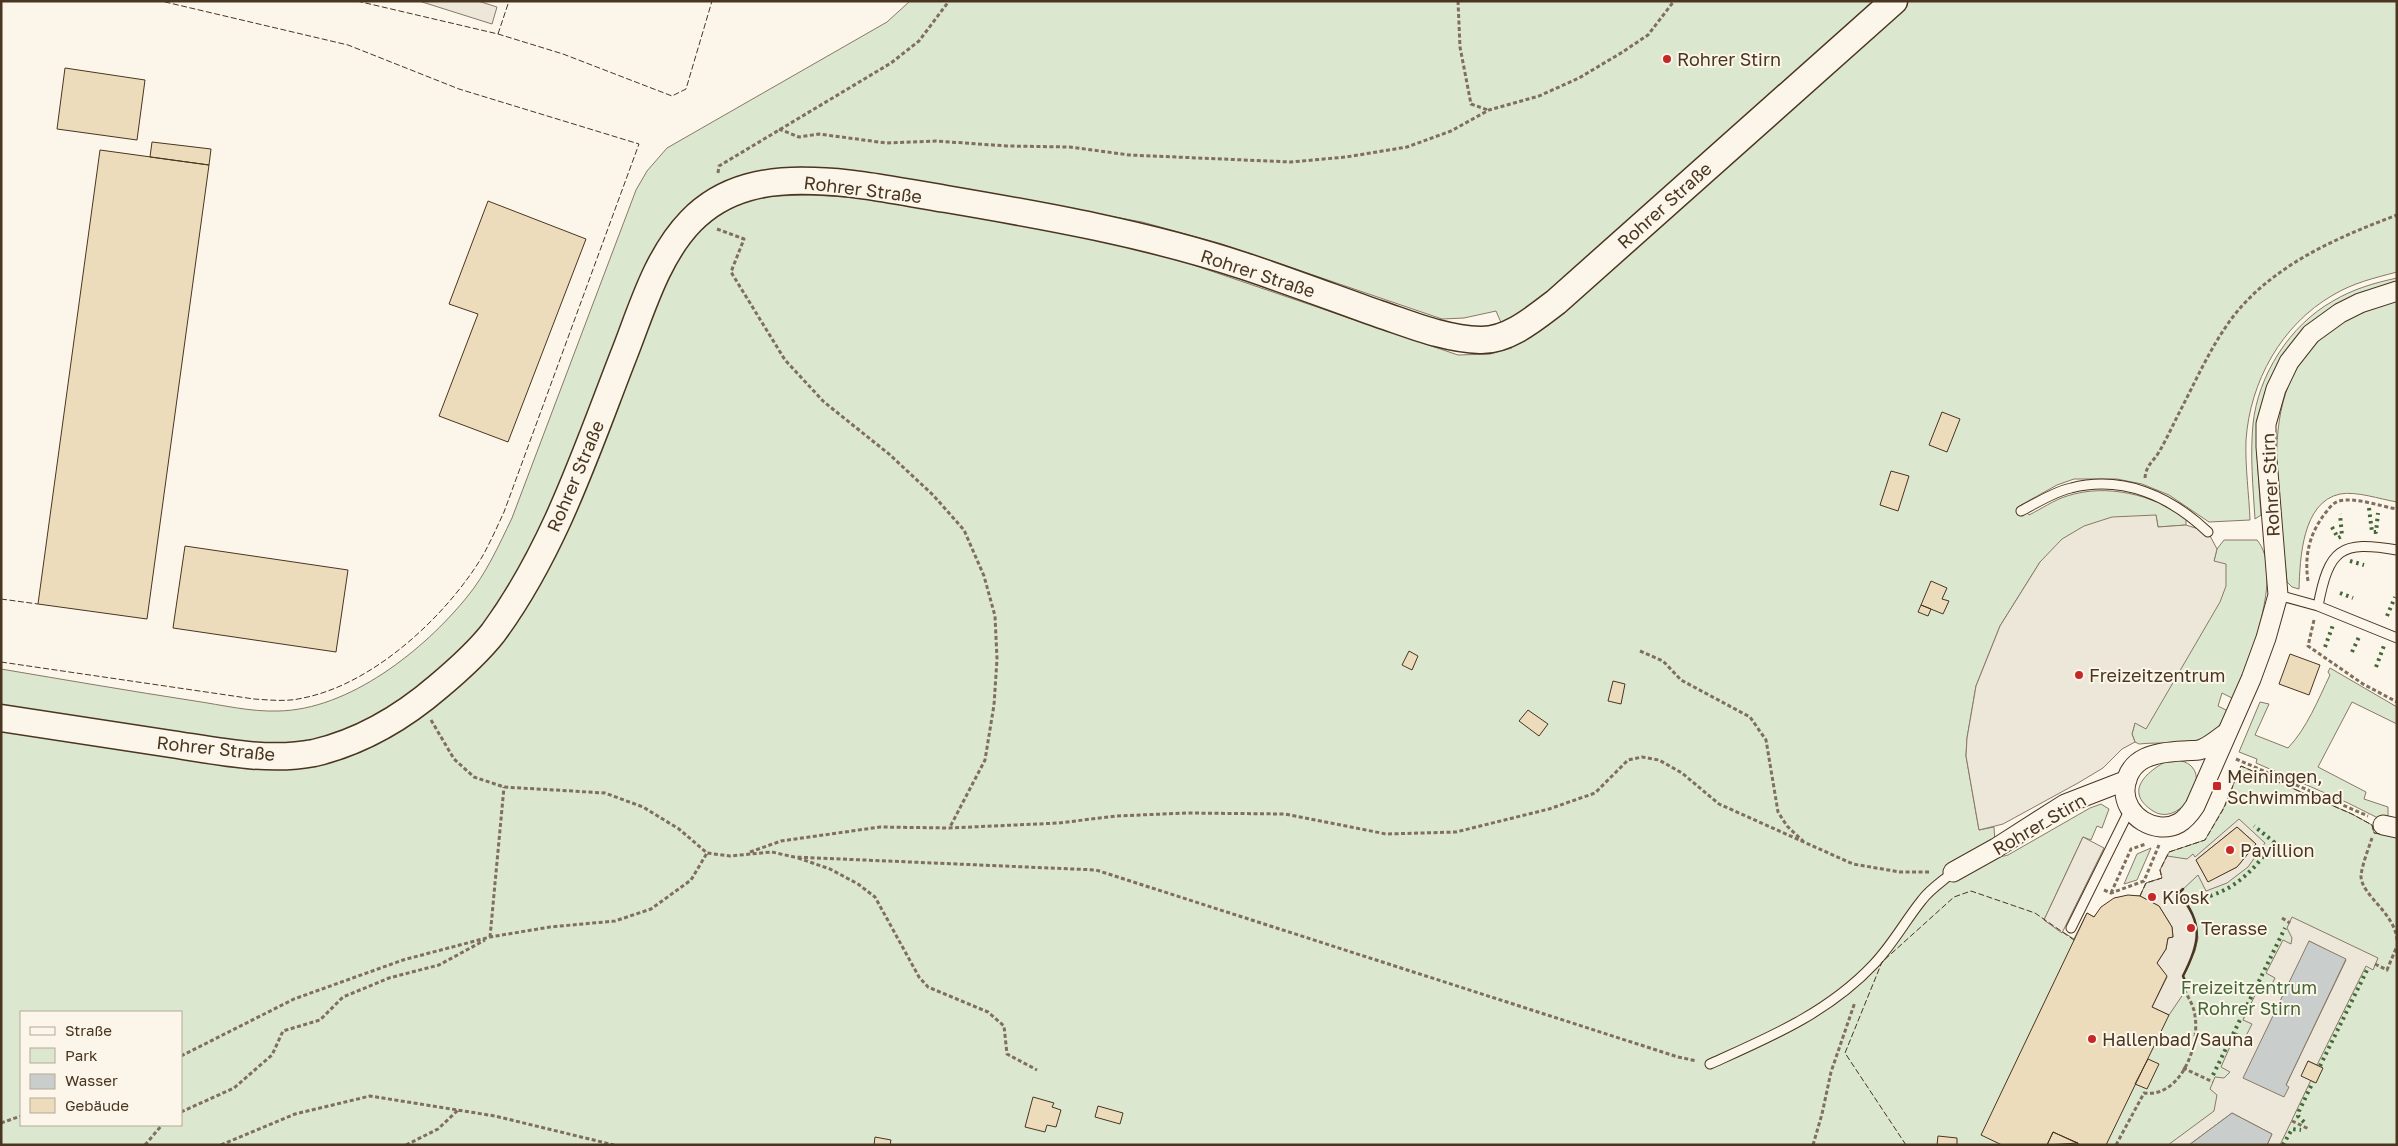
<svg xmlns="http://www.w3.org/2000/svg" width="2398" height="1146" viewBox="0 0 2398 1146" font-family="'Golos Text',sans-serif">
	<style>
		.green { fill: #dce7d0; stroke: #887966; fill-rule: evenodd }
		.parking { fill: #ede7d9; stroke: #887966; fill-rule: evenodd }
		.water { fill: #c9cecd; stroke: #887966 }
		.building { fill: #ecdcbc; stroke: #4a3520 }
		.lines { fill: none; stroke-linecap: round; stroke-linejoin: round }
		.service-casing { stroke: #4a3520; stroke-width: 11 }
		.minor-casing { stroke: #4a3520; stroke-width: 21 }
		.secondary-casing { stroke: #4a3520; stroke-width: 29 }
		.path { stroke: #7f6f5c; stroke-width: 3; stroke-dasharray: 4 2.5; stroke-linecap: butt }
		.service { stroke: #fbf6e9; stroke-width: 9 }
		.minor { stroke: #fbf6e9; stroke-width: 19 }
		.secondary { stroke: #fbf6e9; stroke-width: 26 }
		.hedge { stroke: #436837; stroke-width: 4; stroke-dasharray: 2.5 4; stroke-linecap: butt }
		.fence { stroke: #4a3520; stroke-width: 1; stroke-dasharray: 6 2.5; stroke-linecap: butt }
		.wall { stroke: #4a3520; stroke-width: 2.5 }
		.poi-dot { fill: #c62828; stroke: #fbf6e9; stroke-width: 2 }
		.labels { text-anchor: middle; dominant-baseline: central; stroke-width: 4; stroke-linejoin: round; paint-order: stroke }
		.poi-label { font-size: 18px; fill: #4a3520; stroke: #fbf6e9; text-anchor: start }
		.street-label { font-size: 18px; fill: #4a3520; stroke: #fbf6e9 }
		.park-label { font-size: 18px; fill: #436837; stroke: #fbf6e9 }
	</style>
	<rect width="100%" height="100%" fill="#fbf6e9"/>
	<path class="green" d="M910 1H2397V272C2374 278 2353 283 2333 295 2281 325 2250 382 2246 440 2245 467 2249 494 2250 520L2209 522 2169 495 2142 484 2117 479H2074L2057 485 2021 505 2029 515C2041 509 2054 500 2067 496 2107 483 2152 495 2186 517V525L2158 527 2156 515 2040 562 2000 626 1976 686 1967 738 1966 756 1979 830 1994 827 1996 858 2008 855 2090 808 2101 804 2109 809 2102 828 2097 826 2091 840 2083 837 2044 920 2074 939 2087 913 2094 917C2106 900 2120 894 2140 896L2146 883 2162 878 2160 870 2169 852 2205 840 2224 807 2241 766 2352 814 2372 825 2374 833 2397 835V1145H1V669C66 680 130 691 195 701 222 705 251 712 278 711 349 710 424 650 467 597 486 574 499 545 512 518L636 190 647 171 667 148 887 22ZM801 167 906 179 1142 222 1222 244 1442 319 1464 318 1496 311 1512 348 1490 354 1458 355 1170 257 1058 231 880 199 811 195 774 196 772 169ZM21 1012H181V1125H21Z
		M2397 278V284L2310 326 2257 455 2261 515 2255 519C2253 487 2250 456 2253 424 2258 375 2290 325 2333 301 2353 289 2374 283 2397 278Z
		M2397 301V502C2379 499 2357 491 2340 494 2302 502 2300 559 2299 589L2292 587 2287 582C2275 463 2246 340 2397 301Z
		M2224 540H2257C2285 573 2248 663 2234 699L2222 693 2218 706 2228 711C2209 753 2177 740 2139 744L2135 742 2132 734 2135 722 2146 728 2214 561 2217 549Z
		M2330 668 2397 707V724L2352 702 2318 767 2366 792 2364 799 2388 807V817L2384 821 2348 803 2256 763 2257 759 2239 752 2260 702 2269 704 2255 735 2288 748C2307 728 2318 700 2330 675L2328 672Z
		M2171 759C2178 760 2187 761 2192 767 2208 784 2177 827 2153 811 2122 791 2148 770 2171 759Z
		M2151 848 2137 880 2124 884 2137 854Z"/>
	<path class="parking" d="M419 1H478L497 7 492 24Z
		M2156 515 2158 527 2186 525 2208 532 2217 549 2214 561 2226 564V586L2220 602 2146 729 2135 723 2132 734 2135 742 2122 749 2103 768 2078 783 2003 824 1979 830 1966 756 1967 738 1976 686 2000 626 2040 562 2062 539 2084 526 2112 517Z
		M2239 819 2265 843 2248 867 2227 883 2206 891 2198 875 2179 893 2195 920 2198 938 2195 951 2183 976 2188 987 2169 1015 2152 1007 2167 977 2157 963 2166 949 2168 938 2173 937 2172 927 2159 906 2140 896 2146 883 2162 878 2160 870 2167 856 2187 859 2193 854 2195 857ZM2237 827 2256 844 2237 867 2208 881 2196 860Z
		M2083 837 2104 848 2062 933 2044 920Z
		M2292 917 2378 958 2373 970 2366 966 2317 1065 2308 1061 2311 1080 2280 1145H2267L2272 1134 2232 1113 2189 1145H2168L2214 1111 2217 1095 2210 1089 2215 1077 2224 1078 2230 1072 2221 1067 2236 1033 2245 1038 2252 1024 2243 1020 2259 987 2268 992 2275 978 2266 973 2283 940 2291 944 2292 938 2287 928ZM2309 941 2346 960 2286 1085Z"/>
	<path class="water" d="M2309 941 2346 959 2286 1085 2289 1087 2284 1097 2243 1078Z
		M2232 1113 2272 1134 2267 1145H2189Z"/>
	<path class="building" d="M65 68 145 80 137 140 57 129Z
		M152 142 211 149 209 165 150 157Z
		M100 150 209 165 147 619 38 604Z
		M488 201 586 239 508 442 439 416 478 314 449 304Z
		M1942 412 1960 419 1947 452 1929 445Z
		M1891 471 1909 476 1898 511 1880 505Z
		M185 546 348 570 336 652 173 628Z
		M1931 581 1947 588 1942 599 1949 601 1943 614 1921 605Z
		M1921 605 1931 609 1928 616 1918 612Z
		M1409 651 1418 656 1412 670 1402 665Z
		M2290 654 2320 665 2309 695 2279 684Z
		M1613 681 1625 684 1621 704 1608 701Z
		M1528 710 1548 724 1539 736 1519 721Z
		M2237 827 2256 844 2237 867 2208 882 2196 860Z
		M2128 895 2140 896 2159 906 2172 927 2173 937 2168 938 2166 949 2157 963 2167 976 2152 1007 2169 1015 2106 1145H2081L2053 1132 2047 1145H2002L1981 1135 2087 913 2094 917 2101 907 2114 898Z
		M2148 1059 2159 1064 2147 1089 2135 1084Z
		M2308 1061 2323 1068 2316 1083 2301 1076Z
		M1033 1097 1054 1103 1052 1107 1061 1110 1056 1127 1047 1125 1045 1132 1025 1127Z
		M1098 1106 1123 1113 1120 1124 1095 1117Z
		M2053 1132 2078 1143 2047 1145Z
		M1938 1136 1957 1138V1145H1937Z
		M875 1137 891 1140 890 1145H874Z"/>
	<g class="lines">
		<defs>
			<path id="service" d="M2021 511C2037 503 2053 492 2071 488 2123 475 2170 496 2208 532
				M2278 595 2318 606 2397 638
				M2318 606C2329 549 2340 540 2397 550
				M2071 928 2130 809
				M1710 1064C1770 1037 1828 1013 1874 964 1893 944 1905 921 1922 900 1930 889 1943 881 1953 872"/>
			<path id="minor" d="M2225 734C2218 739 2208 748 2199 750 2195 751 2189 750 2184 751 2157 752 2127 756 2125 790 2124 816 2156 836 2179 823 2186 819 2191 812 2195 806L2251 679 2266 638 2278 595 2266 447V424L2276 389 2289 362 2311 334 2340 313 2360 303 2397 291
				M2383 825 2397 828
				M1953 872 1996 848 2065 804 2127 780"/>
			<path id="secondary" d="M1 718C58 727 115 735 171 744 217 751 268 762 314 753 361 742 403 717 439 686 458 670 478 652 493 633 554 550 586 452 623 357 641 312 656 257 691 221 724 187 768 179 814 181 858 182 902 192 946 199 1046 216 1147 234 1244 266 1289 281 1334 298 1379 314 1412 325 1445 339 1480 340 1508 341 1535 318 1556 302L1894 1"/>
		</defs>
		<use href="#service" class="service-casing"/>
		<use href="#minor" class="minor-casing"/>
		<use href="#secondary" class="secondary-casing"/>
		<path class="path" d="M1458 1 1460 47 1471 104 1488 110
			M779 129 799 137 819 134 886 143 936 141 1007 146 1070 147 1129 155 1291 162 1346 157 1407 147 1451 131 1489 110 1539 96 1579 78 1621 53 1648 35 1674 1
			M718 173 719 166 891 63 919 41 949 1
			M717 229 744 239 731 272 785 360 824 402 889 454 933 495 964 530 984 576 995 616 997 659 994 705 985 760 950 827
			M2145 478C2146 465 2153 462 2159 452 2166 440 2172 427 2178 415 2197 379 2214 338 2241 307 2282 261 2341 236 2397 215
			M2308 581C2304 554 2310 532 2327 511 2330 507 2333 503 2339 501 2356 497 2379 506 2397 509
			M2314 620 2308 646 2363 684 2397 702
			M1640 651 1663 661 1681 680 1750 717 1766 740 1778 812 1787 826 1803 841
			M431 720 454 759 474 777 504 787 605 793 643 807 679 829 707 853 730 856 772 852 794 857 1096 870 1678 1057 1697 1061
			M2236 759 2368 816
			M2372 838C2368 850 2362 865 2361 876 2361 895 2395 913 2397 940
			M750 852 781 841 880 827 949 828 1059 823 1116 816 1187 813 1285 814 1386 834 1456 832 1549 809 1595 793 1628 760 1642 757 1659 760 1682 773 1719 804 1853 864 1900 872H1930
			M798 858 830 869 858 884 875 897 919 977 928 987 988 1012 1004 1026 1007 1054 1037 1070
			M2104 890 2111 893 2144 881 2159 845
			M2111 893 2131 849 2146 844
			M2282 918 2290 923
			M490 937 504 787
			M2375 964 2387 970 2397 946
			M181 1056 294 999 403 960 490 937 550 927 615 921 651 909 691 880 707 853
			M2183 1068 2213 1082
			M181 1112 234 1088 272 1055 283 1031 320 1020 343 997 389 978 439 965 485 940
			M2292 1121 2309 1129
			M1 1123 21 1116
			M145 1145 162 1125
			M221 1145 295 1114 370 1096 495 1116 614 1145
			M406 1145 438 1129 458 1110
			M1813 1145 1822 1114 1831 1072 1855 1002
			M2116 1145 2144 1093C2180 1098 2200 1047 2195 1016 2194 1006 2189 999 2185 991"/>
		<use href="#service" class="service"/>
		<use href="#minor" class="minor"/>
		<use href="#secondary" class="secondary"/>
		<path class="hedge" d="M2369 508 2372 532H2376L2378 513
			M2332 527 2338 538 2342 536 2340 514
			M2350 561 2364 565
			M2340 593 2353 598
			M2387 616 2395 597
			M2325 647 2333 625
			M2352 652 2359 637
			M2376 667 2385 643
			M2210 896C2240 886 2256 867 2274 842L2254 826
			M2320 1066 2368 968
			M2213 1075 2285 928
			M2304 1122 2298 1116 2299 1111 2313 1082
			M2283 1145 2292 1129 2301 1130"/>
		<path class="fence" d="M357 1 498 34 563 54 672 96 686 89 712 1
			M498 34 509 1
			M1 599 38 604
			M1 662 254 699C270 700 287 702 303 698 374 684 446 616 482 557 490 543 497 527 504 512L639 144 459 89 348 45 161 1
			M2140 896 2146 883 2162 878 2160 870 2169 852 2205 840 2224 808 2241 766 2352 814 2372 825 2374 833 2382 834
			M1906 1145 1845 1053 1882 962 1954 897 1971 891 2035 913 2074 940"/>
		<path class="wall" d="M2183 889 2179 893C2204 924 2200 943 2183 976L2186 983"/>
	</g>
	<g class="poi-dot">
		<circle cx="1667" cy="59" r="5"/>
		<circle cx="2079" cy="675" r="5"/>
		<rect x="2212" y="781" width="10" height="10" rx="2.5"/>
		<circle cx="2230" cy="850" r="5"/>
		<circle cx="2152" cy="897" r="5"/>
		<circle cx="2191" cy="928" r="5"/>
		<circle cx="2092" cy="1039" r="5"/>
	</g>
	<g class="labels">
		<g class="poi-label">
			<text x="1677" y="59">Rohrer Stirn</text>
			<text x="2089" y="675">Freizeitzentrum</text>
			<text x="2227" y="776">Meiningen,<tspan x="2227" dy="21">Schwimmbad</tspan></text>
			<text x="2240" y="850">Pavillion</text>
			<text x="2162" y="897">Kiosk</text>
			<text x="2201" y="928">Terasse</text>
			<text x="2102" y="1039">Hallenbad/Sauna</text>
		</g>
		<g class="street-label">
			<text transform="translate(863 189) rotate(7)">Rohrer Straße</text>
			<text transform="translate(1664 205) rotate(-42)">Rohrer Straße</text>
			<text transform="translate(1258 273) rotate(18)">Rohrer Straße</text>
			<text transform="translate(575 476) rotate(-67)">Rohrer Straße</text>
			<text transform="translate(2270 485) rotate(-93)">Rohrer Stirn</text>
			<text transform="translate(216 748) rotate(6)">Rohrer Straße</text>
			<text transform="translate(2039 824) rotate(-30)">Rohrer Stirn</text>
		</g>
		<g class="park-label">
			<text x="2249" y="987">Freizeitzentrum<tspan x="2249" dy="21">Rohrer Stirn</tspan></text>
		</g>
	</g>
	<rect width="2398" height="1146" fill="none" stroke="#4a3520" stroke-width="5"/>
	<rect x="20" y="1011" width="162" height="115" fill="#fbf6e9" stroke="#b4a999"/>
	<rect x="30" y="1027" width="25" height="8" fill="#fbf6e9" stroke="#b4a999"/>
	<text x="65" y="1036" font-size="15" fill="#4a3520">Straße</text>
	<rect x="30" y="1048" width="25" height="15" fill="#dce7d0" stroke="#b4a999"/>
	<text x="65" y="1061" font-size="15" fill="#4a3520">Park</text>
	<rect x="30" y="1074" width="25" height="15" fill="#c9cecd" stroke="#b4a999"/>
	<text x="65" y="1086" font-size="15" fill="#4a3520">Wasser</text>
	<rect x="30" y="1098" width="25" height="15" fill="#ecdcbc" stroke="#b4a999"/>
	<text x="65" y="1111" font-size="15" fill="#4a3520">Gebäude</text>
</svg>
